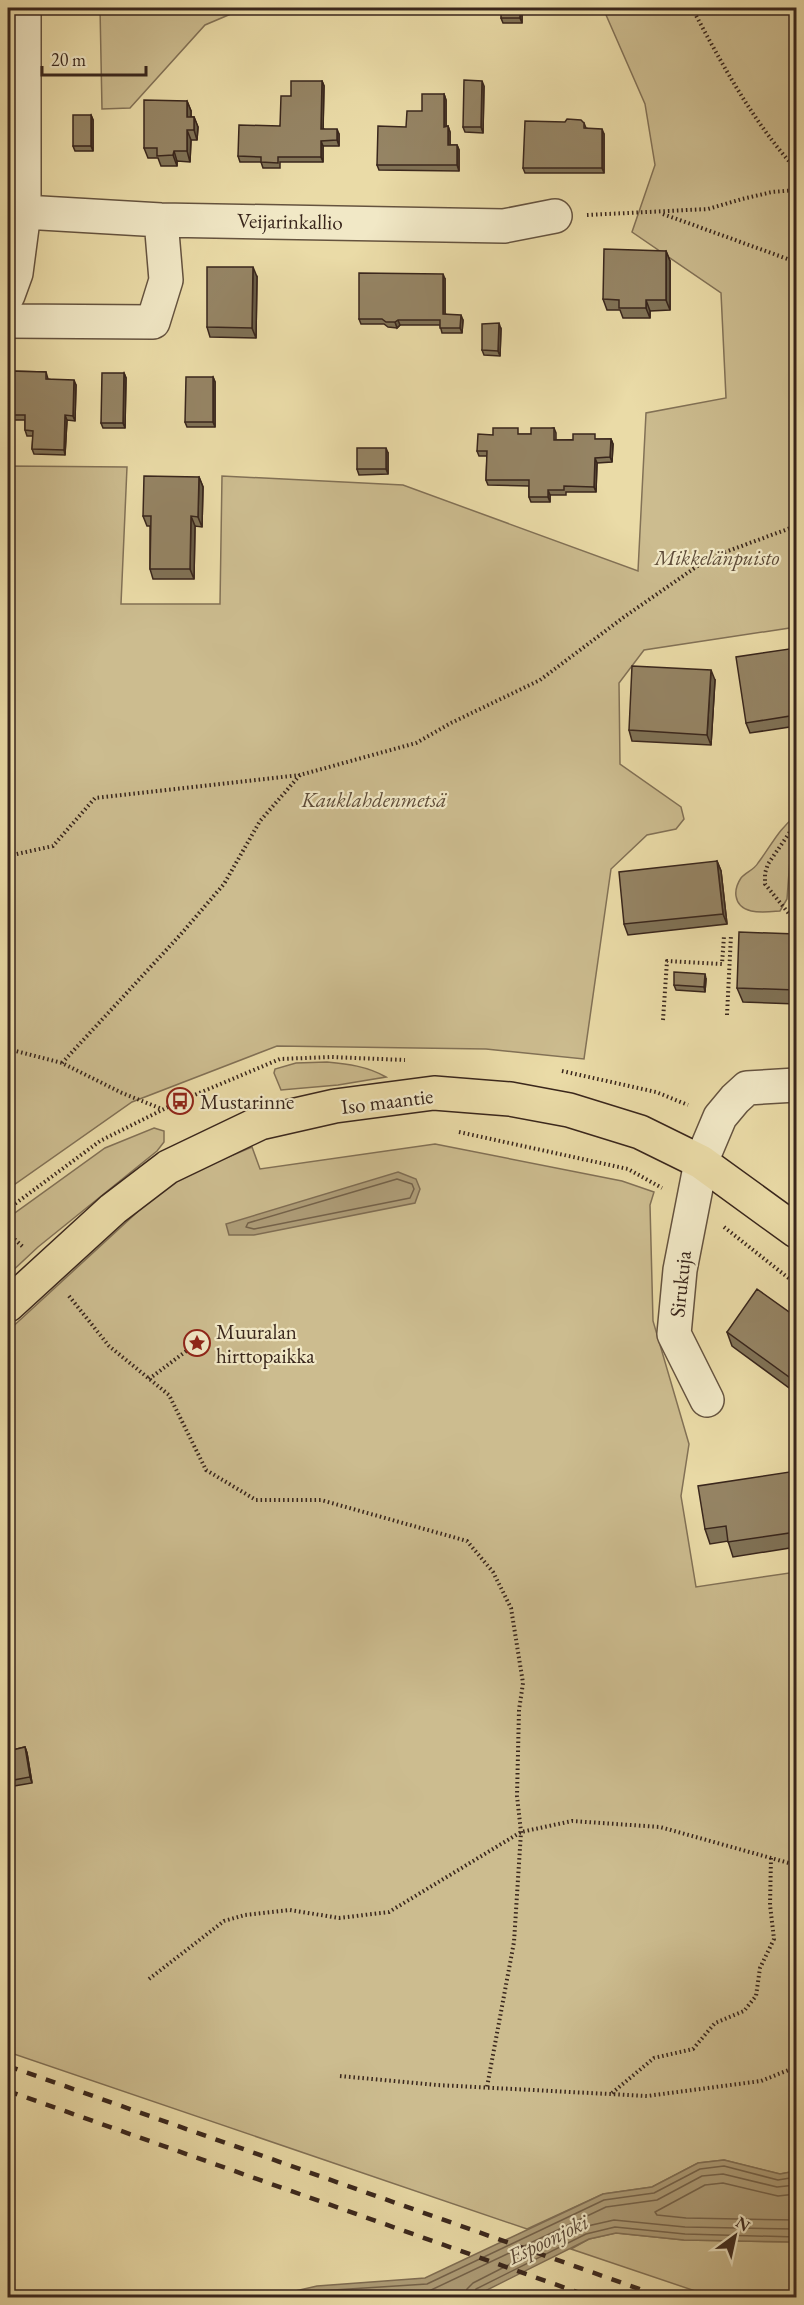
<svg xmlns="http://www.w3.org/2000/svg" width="804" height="2305" viewBox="0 0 804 2305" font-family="'EB Garamond',serif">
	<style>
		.green { fill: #ccbc8f; stroke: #827156; stroke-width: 1.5 }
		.water { fill: #ae9d78; stroke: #7f6d53; stroke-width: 1.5 }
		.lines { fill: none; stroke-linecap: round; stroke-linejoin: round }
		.shore { stroke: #74624a; stroke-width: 1.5 }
		.minor-casing { stroke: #65533f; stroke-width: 36 }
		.major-casing { stroke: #39261c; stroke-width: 36 }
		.path { stroke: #39261c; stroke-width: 4; stroke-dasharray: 1.5 3; stroke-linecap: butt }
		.minor { stroke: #f1e8c6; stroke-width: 33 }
		.major { stroke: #eadba7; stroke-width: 33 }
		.rail { stroke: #39261c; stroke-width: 4.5; stroke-dasharray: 10 10; stroke-linecap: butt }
		.wall { fill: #807256; stroke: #39261c; stroke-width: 1.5 }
		.shaded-wall { fill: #685c46; stroke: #39261c; stroke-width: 1.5 }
		.building { fill: #958464; stroke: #39261c; stroke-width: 1.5 }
		.labels { text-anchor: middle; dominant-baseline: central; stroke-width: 4.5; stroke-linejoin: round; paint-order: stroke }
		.street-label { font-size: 21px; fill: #39261c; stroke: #f1e8c6 }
		.park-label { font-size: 21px; font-style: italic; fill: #5e4c39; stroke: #f1e8c6 }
		.poi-label { font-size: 21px; fill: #39261c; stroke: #f1e8c6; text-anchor: start }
		.water-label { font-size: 22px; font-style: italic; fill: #5c4a38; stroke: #f1e8c6 }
	</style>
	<rect width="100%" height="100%" fill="#eadba7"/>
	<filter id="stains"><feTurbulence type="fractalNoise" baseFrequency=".00333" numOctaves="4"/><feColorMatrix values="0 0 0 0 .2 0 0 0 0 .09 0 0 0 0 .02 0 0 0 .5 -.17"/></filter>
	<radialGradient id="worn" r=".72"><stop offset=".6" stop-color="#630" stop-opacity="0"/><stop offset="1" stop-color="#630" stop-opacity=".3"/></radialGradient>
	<path class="green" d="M100 8H245L205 25 130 108 102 109Z
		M603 8H796V627L644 650 619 683 620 764 681 807 684 819 676 829 647 835 611 869 584 1059 486 1049 277 1046 132 1102 8 1189V466L127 467 121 604H220L222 476 403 485 638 571 646 413 726 398 721 293 632 232 655 165 645 104Z
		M796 816V847L790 859 787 899 780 911C765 912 739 916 736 896 735 889 737 884 741 878 746 872 754 870 758 863 771 846 779 828 796 816Z
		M327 1062C347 1064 367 1066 386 1077L338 1085 281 1090 274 1073 275 1069 296 1063Z
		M154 1128 164 1131V1142L157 1151 38 1247 8 1275V1218L105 1148Z
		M435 1144 622 1181 654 1192 650 1205 653 1321 689 1444 681 1496 696 1587 796 1572V2171L780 2174 724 2160 698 2163 652 2187 603 2194 527 2229 8 2052V1331L171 1181 252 1147 260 1169Z
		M616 2233 684 2240 796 2242V2297H713L571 2249 589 2239Z"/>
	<path class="water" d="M398 1172 416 1179 420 1189 415 1203 254 1235H229L226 1224Z
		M724 2160 780 2174 796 2171V2242L684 2240 616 2233 589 2239 473 2297H269L317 2286 425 2278 603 2194 652 2187 698 2163Z"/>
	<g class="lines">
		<path class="shore" d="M397 1179 412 1184 414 1189 410 1198 254 1229 246 1227 248 1223Z
			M796 2194 778 2196 723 2183 705 2185 655 2212 657 2215 686 2218 796 2220
			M293 2298 318 2291 427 2284 604 2200 654 2193 700 2169 724 2166 778 2180 796 2177
			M339 2298 429 2291 606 2207 657 2200 702 2176 723 2174 777 2187 796 2185
			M465 2298 467 2289 473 2283 583 2227 614 2220 685 2227 796 2229
			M472 2298 476 2289 586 2234 615 2227 685 2234 796 2237"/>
		<defs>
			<path id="minor" d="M24 212 161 220 504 226 555 216
				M8 295 16 273 24 212V8
				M8 321 153 322 166 280 161 220
				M707 1400 674 1334 680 1270 701 1162 720 1117 735 1099 747 1088 796 1085"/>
			<path id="major" d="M8 1305 113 1209 168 1167 260 1123 335 1106 434 1093 510 1099 569 1110 640 1132 701 1162 796 1231"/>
		</defs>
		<use href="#minor" class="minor-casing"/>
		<use href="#major" class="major-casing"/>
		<path class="path" d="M692 8C722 64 753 122 796 169
			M663 214 796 262
			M587 215 708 209 742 199 772 192 796 190
			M8 856 53 846 95 798 300 775
			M794 920 765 884V873L768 864 792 829 796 826
			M727 1015 731 935
			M663 1020 667 961 722 964 724 936
			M8 1049 62 1063 122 1093 162 1109
			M62 1063 181 934 224 884 260 821 300 775 416 743 451 723 540 680 624 617 709 558 796 526
			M562 1071 656 1092 688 1105
			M459 1132 628 1169 662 1188
			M8 1209 100 1141 180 1101 280 1059 331 1057 405 1060
			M724 1227 796 1284
			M8 1233 23 1247
			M69 1296 109 1346 169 1395 206 1470 256 1500H321L467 1541 493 1572 511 1608 523 1683 519 1710 517 1796 521 1832 514 1942 487 2087
			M149 1379 197 1343
			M149 1979 224 1921 245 1915 290 1910 339 1918 389 1912 521 1832 572 1821 660 1827 796 1865
			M340 2076 437 2085 647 2096 761 2081 796 2067
			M612 2093 654 2058 693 2049 715 2023 744 2011 756 1996 760 1968 774 1939 770 1905 771 1857"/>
		<use href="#minor" class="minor"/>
		<use href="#major" class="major"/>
		<path class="rail" d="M8 2066 665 2298
			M8 2091 594 2298"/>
	</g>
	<path class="wall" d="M522 8V23H503L501 18Z
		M322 81 324 86 323 129 339 134V146H323V162H280V168H263L261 162H240L238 156 280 126 291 96Z
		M484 86 483 133 465 132 463 127Z
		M444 94 446 100V127L448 126 450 132V145H457L459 150V171L379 170 377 165 422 111Z
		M187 101 191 111V117H194L198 127 197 140H191L190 162 177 161V166H161L158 158H148L144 148Z
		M91 115 93 120V151H75L73 146Z
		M584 123 586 128 604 134V173H525L523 168Z
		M666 251 670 261V310L650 311V318H623L620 310H607L603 299Z
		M257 277 256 338 210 337 207 327Z
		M445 279V314L463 320 462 333H442L440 325H400L397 328 388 327 384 324H361L359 319Z
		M501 329 500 356 484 355 482 350Z
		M8 371 46 372 48 379 76 385 75 421 67 420 65 455 34 454 32 449 33 436H27L25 430V420H8Z
		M124 373 126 378 125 428H103L101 423Z
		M213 377 215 382V427H187L185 422Z
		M554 428 556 433V440L611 439 613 444 612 462 597 463 596 492H566V495H550V502H531L529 497V486L488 485 486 480 487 456H479L477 451 493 435 531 434Z
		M388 453V474L359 475 357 469Z
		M199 477 203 487 202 527 195 526 194 579H153L150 569V526H147L143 516Z
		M796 648V726L750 733 746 723Z
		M715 680 711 745 632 741 629 730Z
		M717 861 721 871 727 924 628 935 624 924Z
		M796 934V1004L743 1002 737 988Z
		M706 979 705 992 676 990 674 985Z
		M796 1317V1393L732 1346 727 1332Z
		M796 1471V1547L733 1557 728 1541 710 1544 705 1529Z
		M25 1747 27 1753 32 1783 8 1787V1751Z"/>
	<path class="shaded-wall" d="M520 8H522V23L520 18Z
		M322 81 324 86 323 134 321 129Z
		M482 81 484 86 483 133 481 127Z
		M444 94 446 100V132L444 127Z
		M187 101 191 111V127L187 117Z
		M91 115 93 120V151L91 146Z
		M194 117 198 127 197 140 194 130Z
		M448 126 450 132V150L448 145Z
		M337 129 339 134V146L337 140Z
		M602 129 604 134V173L602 168Z
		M187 130 191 140 190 162 187 151Z
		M321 141 323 146V162L321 157Z
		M457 145 459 150V171L457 165Z
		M174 151 177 161V166L173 155Z
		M666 251 670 261V310L666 300Z
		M253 267 257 277 256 338 252 328Z
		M443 274 445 279V320L443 314Z
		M646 300 650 311V318L646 308Z
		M461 315 463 320 462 333 460 328Z
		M398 320 400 325 397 328 395 322Z
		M499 323 501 329 500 356 498 351Z
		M124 373 126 378 125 428 123 423Z
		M213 377 215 382V427L213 422Z
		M74 380 76 385 75 421 73 416Z
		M65 415 67 420 65 455 64 450Z
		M611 439 613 444 612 462 610 457Z
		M386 448 388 453V474L386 469Z
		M595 458 597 463 596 492 594 487Z
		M199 477 203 487 202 527 198 517Z
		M548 490 550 495V502L548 497Z
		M191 516 195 526 194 579 190 569Z
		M711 670 715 680 711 745 707 735Z
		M717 861 721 871 727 924 723 914Z
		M705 974 706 979 705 992 704 987Z
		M25 1747 27 1753 32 1783 30 1777Z"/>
	<path class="building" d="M501 8H520V18H501Z
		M464 80 482 81 481 127H463Z
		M291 81H322L321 129H337V140L321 141V157H278V163L261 162V157L238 156 239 125 280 126 281 96H291Z
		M422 94H444V127L448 126V145H457V165H377L378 126 406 127 407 111H422Z
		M144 100 187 101V117H194V130H187V151H174L173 155 157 156V148H144Z
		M73 115H91V146H73Z
		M567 119 581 120 584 123V128L602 129V168H523L525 121 565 122Z
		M604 249 666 251V300H646V308H619V300L603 299Z
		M207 267H253L252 328 207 327Z
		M359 273 443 274V314L461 315 460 328H440V320H398L395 322H386L382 319H359Z
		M499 323 498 351 482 350V324Z
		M8 371 46 372V379L74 380 73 416 65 415 64 450 32 449 33 431 25 430V415H8Z
		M102 373H124L123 423H101Z
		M186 377H213V422H185Z
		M493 428H518V434H531V428H554V440H573V434H595V439H611L610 457 595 458 594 487 564 486V490H548V497H529V480H486L487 451H477L478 434 493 435Z
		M357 448H386V469H357Z
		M144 476 199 477 198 517 191 516 190 569H150L151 516H143Z
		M796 648V715L746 723 736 657Z
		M632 666 711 670 707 735 629 730Z
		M717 861 723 914 624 924 619 872Z
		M739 932 796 934V990L737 988Z
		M674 972 705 974 704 987 674 985Z
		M757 1289 796 1317V1382L727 1332Z
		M796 1471V1532L728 1542 726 1526 705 1529 698 1486Z
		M25 1747 30 1777 8 1781V1751Z"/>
	<defs>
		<symbol id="bus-ring" viewBox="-11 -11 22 22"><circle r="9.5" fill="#f1e8c6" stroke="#8f2418" stroke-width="1.5"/><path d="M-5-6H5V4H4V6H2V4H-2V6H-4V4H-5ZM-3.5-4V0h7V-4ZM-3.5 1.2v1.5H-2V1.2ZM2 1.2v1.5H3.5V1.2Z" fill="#8f2418"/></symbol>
		<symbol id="sight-ring" viewBox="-11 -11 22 22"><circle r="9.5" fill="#f1e8c6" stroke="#8f2418" stroke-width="1.5"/><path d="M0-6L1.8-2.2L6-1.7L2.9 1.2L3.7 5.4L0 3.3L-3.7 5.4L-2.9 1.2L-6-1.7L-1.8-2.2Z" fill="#8f2418"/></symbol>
	</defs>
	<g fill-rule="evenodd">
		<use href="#bus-ring" x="165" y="1086" width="30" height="30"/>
		<use href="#sight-ring" x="182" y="1328" width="30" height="30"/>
	</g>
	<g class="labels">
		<g class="street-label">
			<text transform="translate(290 221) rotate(1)">Veijarinkallio</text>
			<text transform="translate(387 1101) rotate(-7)">Iso maantie</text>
			<text transform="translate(680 1284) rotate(-84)">Sirukuja</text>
		</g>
		<g class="park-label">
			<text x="717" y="557">Mikkelänpuisto</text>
			<text x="374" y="799">Kauklahdenmetsä</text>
		</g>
		<g class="poi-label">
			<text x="200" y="1101">Mustarinne</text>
			<text x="216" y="1331">Muuralan<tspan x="216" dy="24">hirttopaikka</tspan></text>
		</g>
		<g class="water-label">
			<text transform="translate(548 2239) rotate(-26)">Espoonjoki</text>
		</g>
	</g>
	<rect width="804" height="2305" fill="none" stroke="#eadba7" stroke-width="30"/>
	<rect x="9" y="9" width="786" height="2287" fill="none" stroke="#39261c" stroke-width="3"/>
	<rect x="15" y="15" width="774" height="2275" fill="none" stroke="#39261c" stroke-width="1.5"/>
	<g transform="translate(735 2236) rotate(33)" stroke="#f1e8c6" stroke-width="4.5" paint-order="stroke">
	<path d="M0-4.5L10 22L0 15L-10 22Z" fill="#39261c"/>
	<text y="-9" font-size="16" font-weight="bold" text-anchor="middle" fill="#39261c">N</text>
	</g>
	<path d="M42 66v9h104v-9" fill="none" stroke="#39261c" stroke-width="3"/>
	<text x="51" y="66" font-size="18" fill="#39261c" stroke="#f1e8c6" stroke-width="4.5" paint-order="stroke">20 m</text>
	<rect width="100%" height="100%" filter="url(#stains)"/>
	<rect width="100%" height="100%" fill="url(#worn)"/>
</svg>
